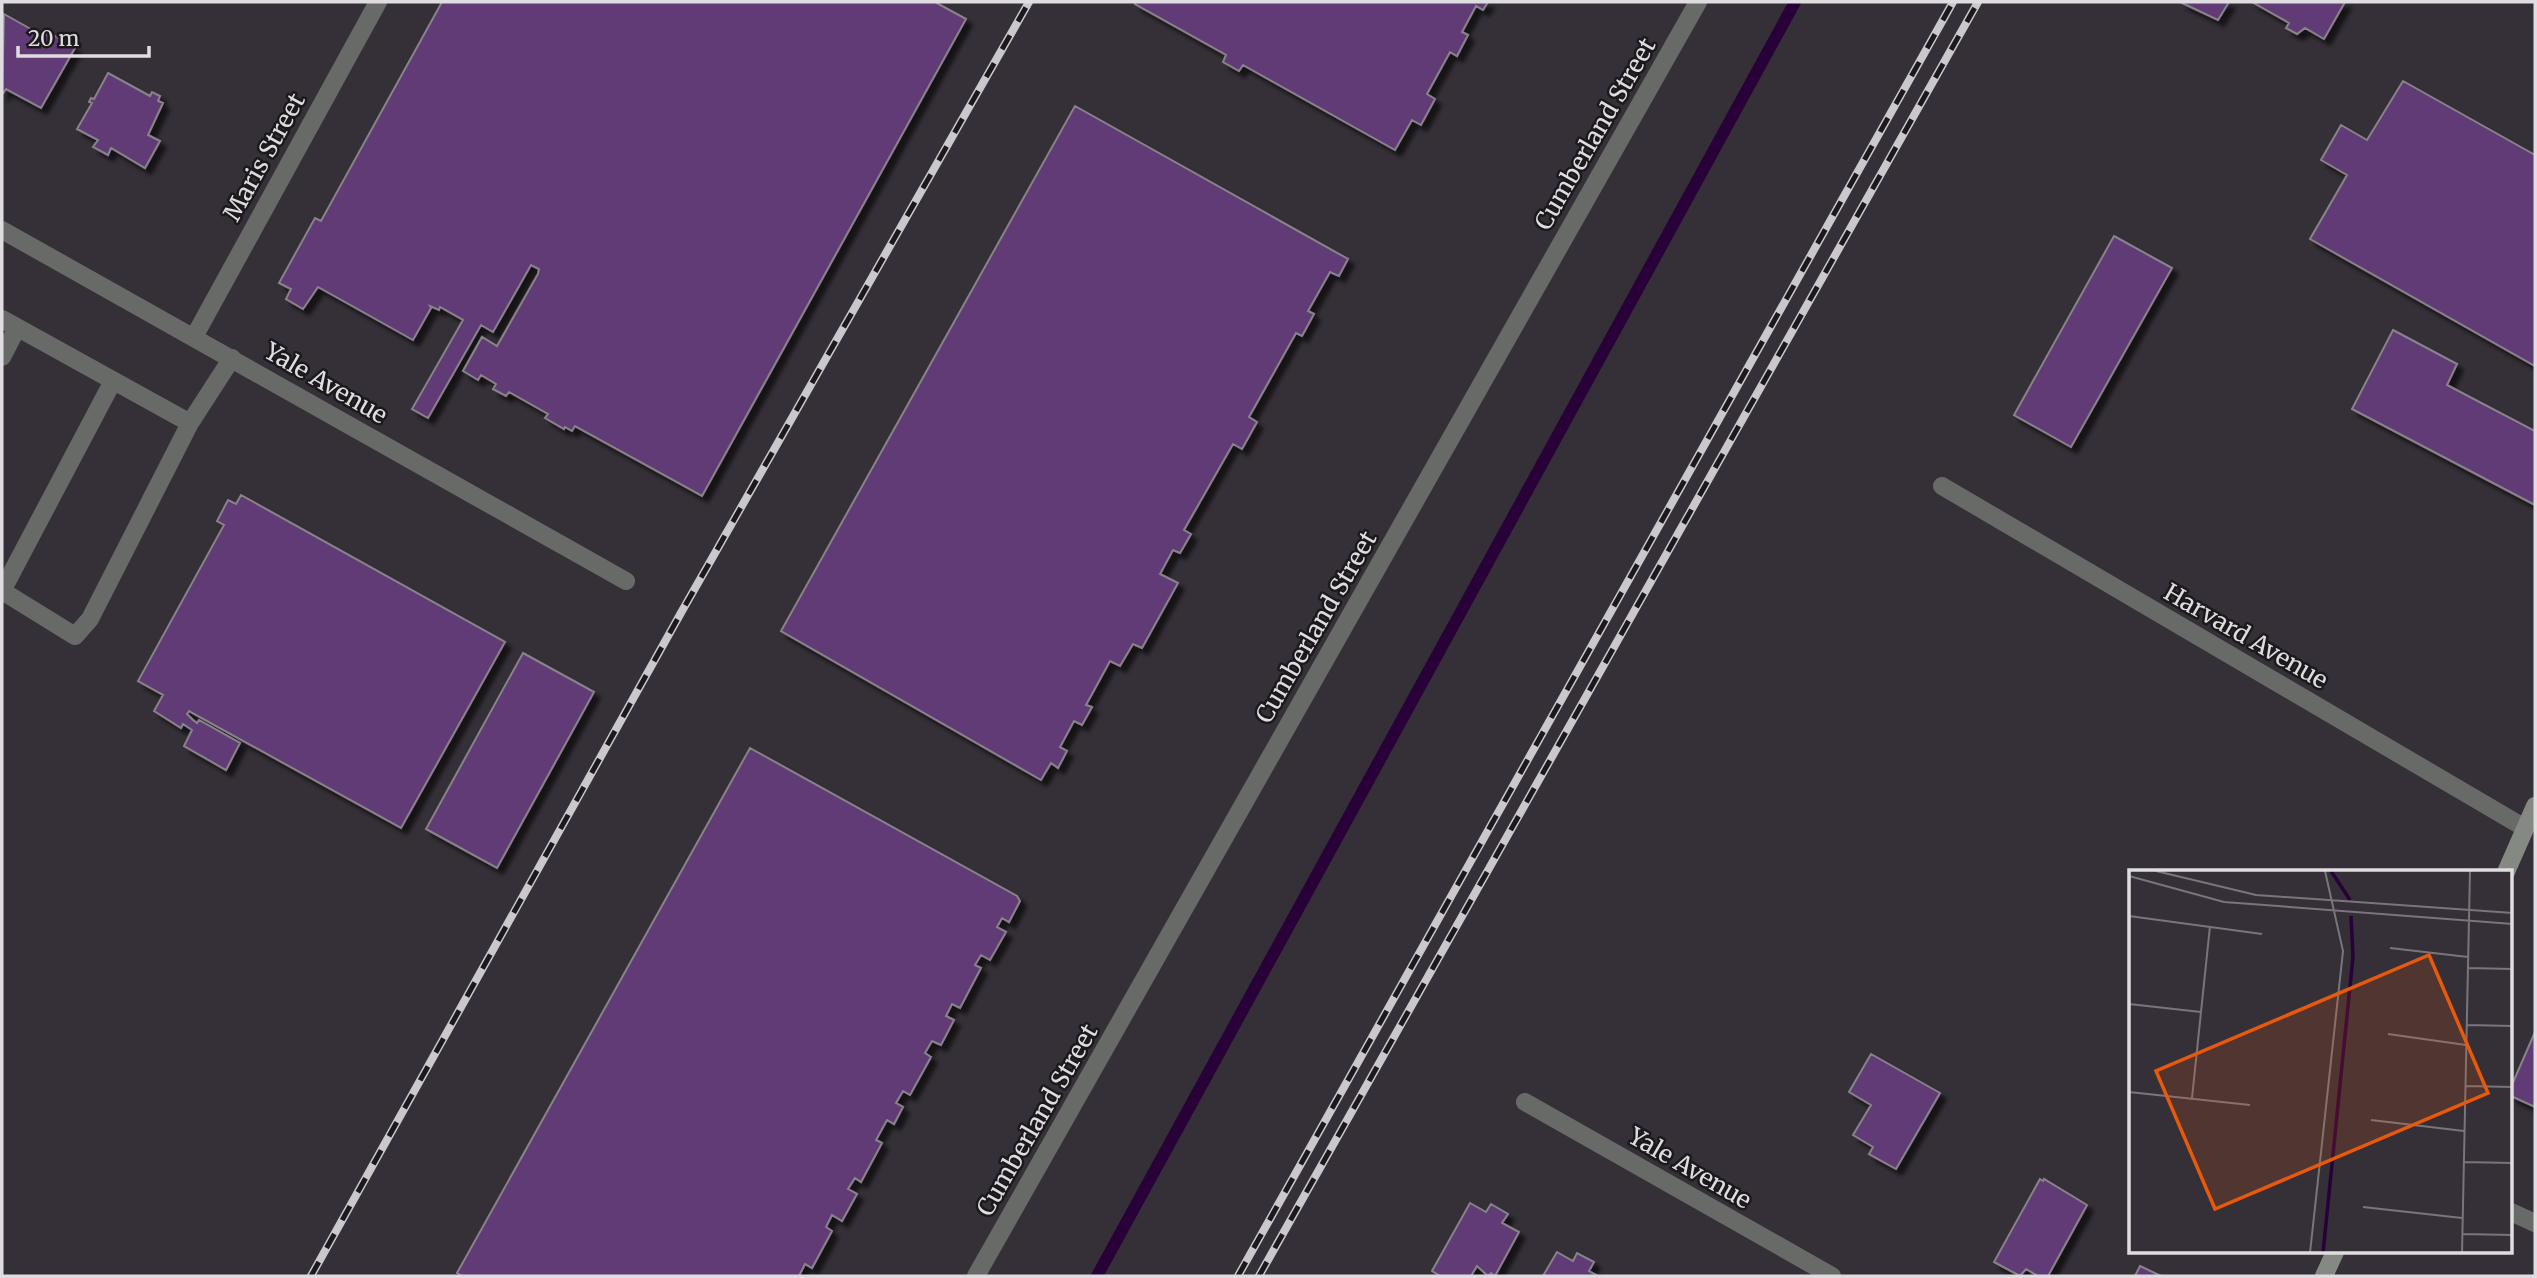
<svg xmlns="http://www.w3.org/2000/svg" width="2537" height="1278" viewBox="0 0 2537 1278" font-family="Merriweather,serif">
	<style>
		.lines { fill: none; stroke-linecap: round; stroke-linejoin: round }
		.stream { stroke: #280138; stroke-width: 12 }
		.building { fill: #613a74; stroke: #88838b; stroke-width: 2; filter: url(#shadow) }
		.service { stroke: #676a66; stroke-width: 18 }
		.minor { stroke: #676a66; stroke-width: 18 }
		.secondary { stroke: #858983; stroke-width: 18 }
		.rail-casing { stroke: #cbc8cc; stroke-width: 8 }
		.rail { stroke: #1b191c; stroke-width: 5; stroke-dasharray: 16; stroke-linecap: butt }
		.labels { text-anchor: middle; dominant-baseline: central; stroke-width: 5; stroke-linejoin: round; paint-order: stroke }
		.street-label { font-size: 24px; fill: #e0dde1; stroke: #1b191c }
		.inset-river { fill: none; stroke: #280138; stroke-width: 3.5 }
		.inset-road { fill: none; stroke: #79757b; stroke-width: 2 }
		.view { fill: #e8590c; fill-opacity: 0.15; stroke: #e8590c; stroke-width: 3.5 }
		.inset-edge { fill: none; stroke: #e0dde1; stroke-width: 3.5 }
	</style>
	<defs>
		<filter id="shadow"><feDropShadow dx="6" dy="6" stdDeviation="2" flood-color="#0009"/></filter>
	</defs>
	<rect width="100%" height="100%" fill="#353037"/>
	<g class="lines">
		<path class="stream" d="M1097 1276 1795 2"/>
	</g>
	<path class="building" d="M442 2H935L966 19 702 496 575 426 572 431 565 427 564 429 545 418 548 414 509 392 506 396 493 389 496 384 481 375 478 380 463 371 482 337 497 346 538 274 539 269 531 265 493 332 481 325 428 418 412 409 463 320 440 307 439 310 430 306 431 308 413 340 318 287 303 309 286 299 291 289 279 283 315 218 321 221Z
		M1136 2H1488L1483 10 1476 6 1462 32 1468 35 1457 56 1450 52 1427 94 1435 99 1421 125 1412 120 1395 150 1243 65 1239 71 1223 62 1226 55 1135 4Z
		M2180 2H2229L2218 20Z
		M2252 2H2345L2324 39 2305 28 2297 34 2286 28 2289 23Z
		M4 14 45 37 48 32 75 48 41 108 6 89 2 95Z
		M108 73 150 96 152 92 160 96 158 101 163 103 148 135 160 141 145 168 111 148 108 155 93 147 98 140 77 129 92 103 89 102 91 98 94 99Z
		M2403 81 2535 155V366L2310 239 2347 175 2321 160 2341 125 2367 140Z
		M1075 106 1348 259 1339 276 1330 272 1308 311 1314 314 1302 336 1296 333 1249 417 1257 422 1242 449 1233 444 1184 530 1191 534 1180 553 1173 550 1160 574 1178 583 1142 648 1133 644 1120 666 1110 661 1086 705 1092 707 1082 725 1074 721 1060 747 1067 751 1058 768 1051 763 1041 780 781 631Z
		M2114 236 2172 268 2071 447 2014 415Z
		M2393 330 2457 364 2447 385 2535 431V505L2352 409Z
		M241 495 505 642 401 828 189 711 187 714 193 720 197 723 199 720 240 743 226 770 184 746 192 730 183 724 181 728 154 711 163 695 138 681 224 525 217 521 228 500 236 504Z
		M523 653 594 692 497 868 426 829Z
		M750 748 1017 896 1020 901 1009 922 1002 918 997 927 1006 932 990 960 981 955 975 965 981 968 960 1008 952 1004 946 1016 954 1020 941 1045 932 1041 925 1053 931 1057 910 1095 903 1091 896 1103 903 1107 894 1124 887 1120 876 1140 882 1143 861 1182 855 1178 848 1189 857 1194 842 1221 832 1215 826 1227 832 1231 812 1268 805 1264 799 1276H462L457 1273Z
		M2535 1032V1107L2511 1096V1087Z
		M1871 1054 1940 1093 1896 1169 1869 1154 1873 1147 1853 1135 1871 1105 1849 1092Z
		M2040 1179 2043 1181 2044 1179 2087 1205 2048 1276H2038L2026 1269 2020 1276 1994 1262Z
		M1470 1203 1486 1212 1491 1204 1508 1214 1502 1223 1519 1232 1495 1276 1491 1273 1488 1276 1477 1266 1471 1276H1440L1432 1271Z
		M1557 1252 1573 1261 1577 1253 1594 1262 1589 1271 1598 1276H1543Z
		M2140 1266 2161 1276H2135Z"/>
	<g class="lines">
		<path class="service" d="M2 319 190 423 232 358
			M2 357 17 328
			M113 381 2 591 75 636 90 619 190 423"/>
		<path class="minor" d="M2 230 626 581
			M194 337 378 2
			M1942 486 2525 828
			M1525 1102 1832 1276
			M2511 1212 2535 1223
			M976 1276 1698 2"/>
		<path class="secondary" d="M2506 872 2535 806
			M2324 1276 2335 1252"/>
		<defs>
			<path id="rail" d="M311 1276 682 611 1029 2
				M1238 1276 1953 2
				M1259 1276 1978 2"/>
		</defs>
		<use href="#rail" class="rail-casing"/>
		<use href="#rail" class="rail"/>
	</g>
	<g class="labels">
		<g class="street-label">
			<text transform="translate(1595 134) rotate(-60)">Cumberland Street</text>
			<text transform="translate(264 157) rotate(-61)">Maris Street</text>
			<text transform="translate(326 383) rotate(30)">Yale Avenue</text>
			<text transform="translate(1316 627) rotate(-60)">Cumberland Street</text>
			<text transform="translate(2246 636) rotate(30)">Harvard Avenue</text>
			<text transform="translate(1037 1120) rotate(-60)">Cumberland Street</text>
			<text transform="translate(1690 1168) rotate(30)">Yale Avenue</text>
		</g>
	</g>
	<g transform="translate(2129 870)">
		<rect width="383" height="383" fill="#353037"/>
		<path class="inset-river" d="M202 1 221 30M194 383 224 87 222 46"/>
		<path class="inset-road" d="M27 1 127 25 384 43M0 6 95 32 384 54M0 46 133 64M261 78 339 87M339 98 384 99M0 134 72 142M338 155 384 156M259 164 337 175M336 216 384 217M0 222 121 235M63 228 81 56M242 250 335 261M334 292 384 293M234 337 333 348M333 364 384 365M181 383 214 81 196 1M333 383 341 1"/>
		<path class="view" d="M300 85 359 223 86 339 27 201Z"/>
		<rect width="383" height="383" class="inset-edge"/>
	</g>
	<rect width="2537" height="1278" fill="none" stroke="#e0dde1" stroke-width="7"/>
	<path d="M18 46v10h131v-10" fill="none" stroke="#e0dde1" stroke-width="3.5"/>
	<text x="28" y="46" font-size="21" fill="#e0dde1" stroke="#1b191c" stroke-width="5" paint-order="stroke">20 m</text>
</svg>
